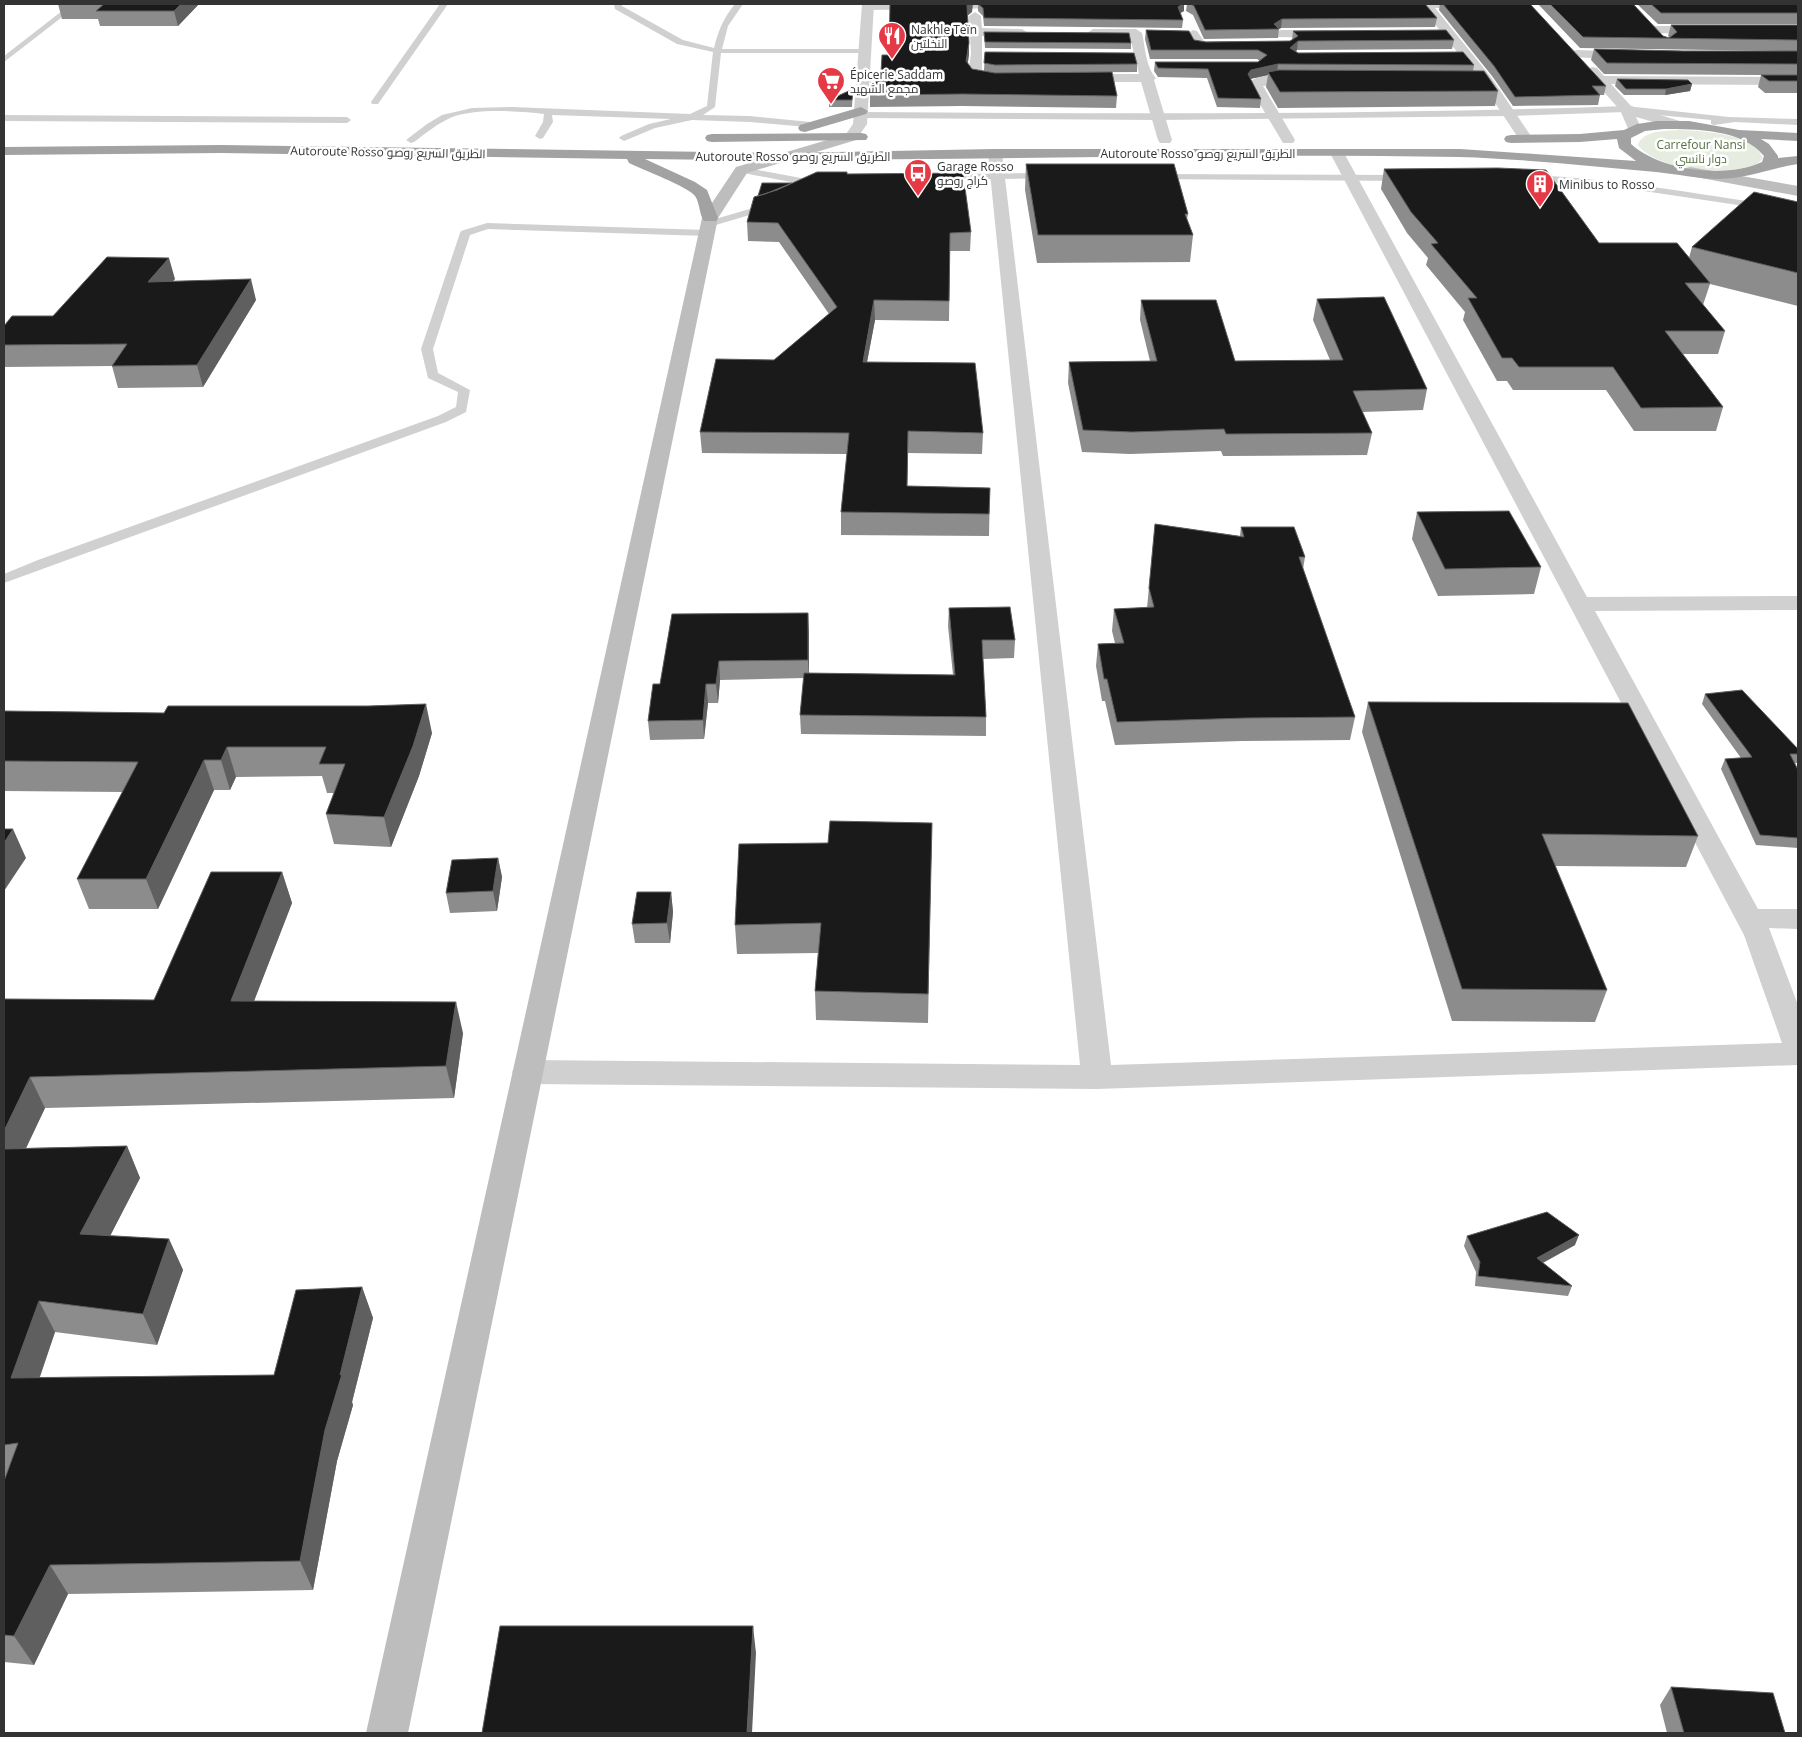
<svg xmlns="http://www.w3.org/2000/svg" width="1802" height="1737" viewBox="0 0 1802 1737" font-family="'Open Sans',Cairo,sans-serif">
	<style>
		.green { fill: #e6ecdf }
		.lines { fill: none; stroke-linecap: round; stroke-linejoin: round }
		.service { fill: #d0d0d0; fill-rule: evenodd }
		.minor { fill: #d0d0d0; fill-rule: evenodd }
		.tertiary { fill: #d0d0d0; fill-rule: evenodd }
		.secondary { fill: #bdbdbd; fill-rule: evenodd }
		.trunk { fill: #a2a2a2; fill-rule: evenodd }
		.wall { fill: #8c8c8c }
		.shaded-wall { fill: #5f5f5f }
		.building { fill: #1a1a1a; stroke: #5f5f5f }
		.labels { text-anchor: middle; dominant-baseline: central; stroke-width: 5; stroke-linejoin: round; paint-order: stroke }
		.far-poi-label { font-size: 12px; fill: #333; stroke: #fff; text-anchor: start }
		.far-park-label { font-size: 12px; fill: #56703f; stroke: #fff }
		.far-street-label { font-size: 12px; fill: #333; stroke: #fff }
	</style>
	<rect width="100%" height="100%" fill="#fff"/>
	<path class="green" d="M1679 130C1703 131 1752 133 1763 158 1745 184 1655 170 1638 145 1643 130 1665 131 1679 130Z"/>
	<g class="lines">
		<path class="service" d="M71 4H79L4 62V56Z
			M440 4H448L378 104H372L371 102Z
			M614 4H622V6L683 40 714 48C718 31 724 17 735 4H743L728 26 722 49H865L869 51 865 53H721L715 107 703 115 750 116 821 123V127L818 128 750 122 692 120 655 128 624 141 619 138 621 136 649 124 671 119 552 115 553 122 543 138 540 139 535 136 543 122 544 114C517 111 475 108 450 118 437 124 426 133 414 142L411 143 406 140 427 124 442 115 472 108 512 107 690 114 707 106 713 52 677 44 615 9Z
			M1626 106 1729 117 1798 119V125L1735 122 1714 125 1711 124V120L1626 112 1508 116 1159 120 860 118 856 115 860 112C1115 114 1371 115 1626 106Z
			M4 115 347 117 351 120 347 123 4 121Z
			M741 167 817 181 822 184 817 187 738 172V168Z
			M1050 173 1053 174V178L941 180 936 177 941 174Z
			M1154 174 1405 175 1410 178 1405 181 1151 179 1149 177Z
			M1529 175C1620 178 1708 197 1798 208V214L1630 189 1526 180V176Z
			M773 202 777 203V207L709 227 704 224 705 222Z
			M487 223 707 230 712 233 707 236 488 229 470 235 433 349 438 373 470 390 466 412 446 422 4 583V574L38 560 438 416 456 407 458 392 428 378 421 349 460 233 461 231Z"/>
		<path class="minor" d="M864 4H1020L1014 8 868 10 864 9 862 6Z
			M1385 4H1483L1477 8H1435L1491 77 1533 139 1531 142H1521L1481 82 1422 8 1390 9 1386 8Z
			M975 12 981 16 982 28 1022 29 1028 33 1022 37 982 36V72L986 75 1012 76 1014 79 1012 82C998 85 977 85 968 73L971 54 969 16Z
			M1653 26H1707L1713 30 1707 34 1649 33 1647 30Z
			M1093 29H1136L1142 33C1145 46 1146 68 1156 78L1154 80 1172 140 1170 143H1160L1158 140 1141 82H1075L1068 78 1075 74H1139L1130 37 1089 36 1087 33Z
			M1193 30 1197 31 1204 41H1232L1238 45 1232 49 1195 48 1187 34Z
			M1281 30H1329L1335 34 1329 38 1277 37 1275 34 1277 31Z
			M1577 50 1630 52 1636 56 1630 60 1572 57 1571 54 1572 51Z
			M1592 67 1597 68 1604 76 1798 77V85L1611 84 1631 106 1683 122 1685 125 1683 128 1678 129 1636 117 1642 130 1640 133H1630L1620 110 1585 71Z
			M1304 75 1309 76 1311 79 1309 82 1263 86 1295 140 1293 143H1283L1248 84C1259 71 1289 75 1304 75Z
			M995 149 1000 150 1002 153 1111 1065 1782 1043 1744 935 1330 153 1332 150H1342L1344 153 1587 597 1798 596V610L1595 611 1758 909H1798V929L1769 928 1798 1005V1065L1097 1089 528 1084 517 1080 512 1072 517 1064 528 1060 1080 1065 988 153 990 150Z"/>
		<path class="tertiary" d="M862 4H874L867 124 856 140H846L844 137 853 124Z"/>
		<path class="secondary" d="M851 133 856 134 858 137 856 140 747 173 718 218 408 1733H366L702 218 736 167Z
			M1690 167 1798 186V196L1685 175 1682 172 1685 169Z"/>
		<path class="trunk" d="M861 107 868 111 866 114 805 132 800 131 798 128 800 125Z
			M1657 121H1689L1739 130 1798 133V141L1761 139 1769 144 1778 156V158L1798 156V164C1771 168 1747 179 1719 179 1698 179 1677 174 1656 172 1590 166 1524 159 1459 157 1187 152 916 163 645 159L695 182 707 190 718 218 716 221H704C699 214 700 203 695 196 689 187 641 169 629 163L627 159 221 153 4 155V147L221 145 784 153 995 149H1460L1636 161 1619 148 1617 139 1580 142 1511 143 1506 142 1504 139 1506 136 1511 135 1580 134 1624 130 1637 124ZM1664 129C1695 129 1742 129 1764 156L1762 162C1726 179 1661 171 1631 144V138L1645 131Z
			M861 133 866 134 868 137 866 140 712 142 707 141 705 138 707 135 712 134Z"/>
	</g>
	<path class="wall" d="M58 4H199L178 26H100L98 19H62Z
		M978 4 1184 11 1180 13 1183 20 1182 28 984 26 983 16 978 11Z
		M1187 4H1425L1437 18 1435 27 1281 28 1279 29 1278 38 1204 39 1193 15 1186 11Z
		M1440 4H1443L1606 86 1604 95H1600L1598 105 1513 106 1492 76 1439 10Z
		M1538 4H1633L1663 36 1669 38V37L1668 36 1671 25H1798V24H1658L1637 4H1798V93H1765L1758 87 1761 75 1604 74 1591 60 1594 49 1683 51H1785L1580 48Z
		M972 12 968 15 969 43V54L968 63 972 69 984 71 985 52 1137 64V72L995 73 1117 96 1116 108 962 106 870 107V95L889 55Z
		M1146 30 1206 42 1290 41 1292 40 1293 31 1454 40 1452 49 1297 50 1296 51 1298 53 1474 65 1473 71 1498 91 1495 106 1278 108 1266 87 1268 75 1250 79 1261 99 1260 108 1217 107 1207 78 1158 77 1154 71 1155 62H1258L1260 61 1257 59H1150L1145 39Z
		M984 32 1131 43V49L985 48Z
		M1617 79 1692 84 1690 91 1665 95H1624L1615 86Z
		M853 89 852 107H829V100Z
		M1026 164 1188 214 1187 219 1193 235 1190 262 1037 263 1025 190Z
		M1384 169 1599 243 1689 258 1692 247 1798 202V306L1710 284 1703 305 1725 331 1718 354H1683L1723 407 1716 431H1634L1606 390H1513L1507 381H1497L1463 320 1465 312 1426 265 1428 258 1407 233 1381 189Z
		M847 174 971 232 970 251H950L949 321 875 320 867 362 983 433 982 454 908 453 907 486 990 488 989 536 841 535V512L847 454 702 453 700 432 774 360 829 314 779 242 748 241 747 222 792 183Z
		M175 279 172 281 256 300 203 387 118 388 112 366 4 367V326L53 316Z
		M1317 299 1427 389 1423 410 1362 412 1372 433 1367 455 1223 456 1221 451 1130 454 1082 452 1068 383 1069 362 1150 361 1140 320 1141 300 1235 361 1330 360 1313 320Z
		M1417 512 1541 567 1534 594 1438 596 1412 539Z
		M1155 524 1240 536 1241 527 1305 557 1303 569 1355 717 1350 740 1242 741 1115 745 1105 701H1102L1096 666 1098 644 1115 643 1112 631 1114 609 1147 608Z
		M949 608 1015 640 1014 658 983 659 986 717V736L801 734 800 715 804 678 720 680 718 703H708L704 739 650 740 648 721 660 684 672 614 809 632V673L953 675 948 626Z
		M1705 694 1798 749V763H1795L1798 770V848L1756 845 1721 769 1725 759 1741 758 1702 704Z
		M1368 702 1698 836 1686 867 1555 866 1607 990 1595 1022 1452 1021 1362 732Z
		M4 711 432 733 419 776 391 847 334 844 326 814 334 793H327L322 776 236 777 230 790H214L158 909H89L77 879 123 792 4 791Z
		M932 823 928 1023 816 1020 815 991 818 953 737 954 735 925 828 843Z
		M498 858 502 877 497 911 450 913 446 893Z
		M282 872 292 903 254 1001 463 1033 454 1098 45 1108 26 1148 127 1146 140 1178 110 1236 169 1239 183 1270 157 1345 55 1332 40 1377 274 1375 362 1287 373 1318 352 1402 353 1405 337 1461 313 1590 68 1594 34 1665 4 1662V1481L5 1478H4V999L154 1000Z
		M671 892 673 912 670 943H635L632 924Z
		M1467 1236 1575 1245 1543 1263 1572 1286 1568 1296 1475 1286 1476 1272 1464 1246Z
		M1671 1687 1785 1733H1667L1660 1705Z"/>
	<path class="shaded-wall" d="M181 4H199L178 26 174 11Z
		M969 4H973L972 12 967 16V5Z
		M1183 4H1184V11L1177 15 1178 7Z
		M1282 19 1281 28 1279 29 1274 24Z
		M1298 41 1297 50 1289 57 1290 48Z
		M969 43V54L966 73V61Z
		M1278 64 1277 73 1268 72V75L1250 79 1248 74 1251 70Z
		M1692 84 1690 91 1665 95 1666 89Z
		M169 258 175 279 154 303 148 282Z
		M251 279 256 300 203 387 197 365Z
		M874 300 875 320 863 383V362Z
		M808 613 809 632V678L808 660Z
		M719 661 720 680 718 703 716 684Z
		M706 684 708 703 704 739 703 720Z
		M426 704 432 733 419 776 391 847 384 817Z
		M227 747 236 777 230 790 221 760Z
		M204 760 214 790 158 909 146 879Z
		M13 829 26 858 4 891V843Z
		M498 858 502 877 497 911 493 891Z
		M282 872 292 903 242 1032 231 1001Z
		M671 892 673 912 670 943 667 923Z
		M456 1002 463 1033 454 1098 446 1066Z
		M30 1077 45 1108 11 1180 4 1166V1131Z
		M127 1146 140 1178 95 1265 80 1234Z
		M1579 1235 1575 1245 1533 1268 1537 1258Z
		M169 1239 183 1270 157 1345 143 1314Z
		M362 1287 373 1318 352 1402 353 1405 337 1461 313 1590 300 1561 325 1430 340 1375Z
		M39 1301 55 1332 29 1408 11 1378Z
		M50 1565 68 1594 34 1665 14 1636Z
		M753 1626 756 1653 752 1733H747Z"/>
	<path class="building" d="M58 4H181L174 11H96L104 4Z
		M890 4H969L967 5 969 43 966 61 972 69 995 73 1112 72 1117 96 963 94 870 95 871 76 881 72 882 55H889Z
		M978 4H1183L1178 7 1183 20 984 18 983 8Z
		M1191 4H1425L1437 18 1282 19 1274 24 1279 29 1205 30 1194 6Z
		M1443 4H1530L1606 86H1592L1600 95 1515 97 1494 66Z
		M1550 4H1633L1663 36 1669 38 1677 32 1671 25H1798V40L1583 37Z
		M1651 4H1798V13H1661Z
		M1146 30 1189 31 1194 40 1206 42 1290 41 1298 36 1293 31 1446 30 1454 40 1298 41 1290 48 1298 53 1463 52 1474 65 1278 64 1251 70 1248 74 1261 99 1218 98 1208 69 1158 68 1155 62H1258L1267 55 1258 50H1151Z
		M984 32 1129 33 1131 43 985 42Z
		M1594 49 1683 51H1798V64L1607 63Z
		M985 52 1134 53 1137 64 995 65 984 63Z
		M1279 70 1484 71 1498 91 1280 92 1268 72Z
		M1761 75H1798V81H1769Z
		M1617 79 1688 80 1692 84 1666 89H1626Z
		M853 89 852 100H829Z
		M1026 164H1174L1188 214H1185L1193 235H1038Z
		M1498 168 1546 170 1599 243H1677L1710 283H1685L1725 331H1665L1723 407 1641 408 1613 367H1519L1512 358H1502L1468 298H1477L1431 244 1438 243 1411 212 1384 169Z
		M817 172H847V174L963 173 971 232 950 233 949 301 874 300 863 362 975 363 983 433 908 431 907 486 990 488 989 514 841 512 849 433 700 432 716 359 774 360 837 307 778 223 747 222 754 197 777 190Z
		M762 183H792L765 194 758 196Z
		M1754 192 1798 202V273L1692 247Z
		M107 257 169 258 148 282 251 279 197 365 112 366 127 344 4 345V326L12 316H53Z
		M1384 297 1427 389 1353 391 1372 433 1226 434 1224 429 1132 432 1083 430 1069 362 1157 361 1141 300H1216L1235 361 1343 360 1317 299Z
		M1509 511 1541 567 1445 569 1417 512Z
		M1155 524 1244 537 1241 527H1294L1305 557H1299L1355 717 1246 718 1117 722 1107 679H1104L1098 644 1124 643 1114 609 1154 607 1149 588Z
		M1010 607 1015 640H982L986 717 800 715 804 673 955 675 949 608Z
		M808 613V660L719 661 716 684H706L703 720 648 721 653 684H660L672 614Z
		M1742 690 1798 749V754H1790L1798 770V838L1760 835 1725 759 1752 757 1705 694Z
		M1368 702 1628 703 1698 836 1542 834 1607 990 1462 989Z
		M426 704 413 746 384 817 326 814 345 764H319L326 747H227L221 760H204L146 879H77L138 762 4 761V711L164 713 168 706H368Z
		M830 821 932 823 928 994 815 991 821 923 735 925 739 844 828 843Z
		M4 829H13L4 843Z
		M498 858 493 891 446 893 452 860Z
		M211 872H282L231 1001 456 1002 446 1066 30 1077 4 1131V999L154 1000Z
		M637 892H671L667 923 632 924Z
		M127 1146 80 1234 169 1239 143 1314 39 1301 11 1378 274 1375 296 1290 362 1287 340 1375 342 1374 325 1430 300 1561 50 1565 14 1636 4 1635V1481L18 1443 4 1445V1149Z
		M1547 1212 1579 1235 1537 1258 1572 1286 1478 1276 1480 1262 1467 1236Z
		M500 1626H753L747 1733H482Z
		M1671 1687 1773 1693 1785 1733H1684Z"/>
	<defs>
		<symbol id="restaurant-pin" viewBox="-11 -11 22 30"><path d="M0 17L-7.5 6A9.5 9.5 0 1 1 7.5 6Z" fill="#e63946" stroke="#fff"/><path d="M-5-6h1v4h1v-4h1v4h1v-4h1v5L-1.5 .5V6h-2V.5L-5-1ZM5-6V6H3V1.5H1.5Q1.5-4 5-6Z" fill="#fff"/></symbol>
		<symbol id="supermarket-pin" viewBox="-11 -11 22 30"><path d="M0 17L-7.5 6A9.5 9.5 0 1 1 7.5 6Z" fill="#e63946" stroke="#fff"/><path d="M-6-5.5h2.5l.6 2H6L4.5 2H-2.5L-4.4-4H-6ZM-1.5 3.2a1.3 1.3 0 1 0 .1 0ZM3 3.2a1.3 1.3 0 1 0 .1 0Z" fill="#fff"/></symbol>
		<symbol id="bus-pin" viewBox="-11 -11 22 30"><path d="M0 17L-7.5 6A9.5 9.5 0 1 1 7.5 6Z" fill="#e63946" stroke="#fff"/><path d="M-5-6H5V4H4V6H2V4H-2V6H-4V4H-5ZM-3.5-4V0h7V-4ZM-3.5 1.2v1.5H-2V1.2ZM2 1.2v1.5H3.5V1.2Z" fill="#fff"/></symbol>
		<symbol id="building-pin" viewBox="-11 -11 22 30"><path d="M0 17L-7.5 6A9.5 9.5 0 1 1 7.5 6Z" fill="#e63946" stroke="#fff"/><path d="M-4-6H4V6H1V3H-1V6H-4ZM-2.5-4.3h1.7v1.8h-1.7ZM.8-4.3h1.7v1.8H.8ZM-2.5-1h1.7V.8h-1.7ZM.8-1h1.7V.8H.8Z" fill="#fff"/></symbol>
	</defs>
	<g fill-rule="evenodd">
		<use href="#restaurant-pin" x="876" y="20" width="32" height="43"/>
		<use href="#supermarket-pin" x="815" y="65" width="32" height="43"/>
		<use href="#bus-pin" x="902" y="157" width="32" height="43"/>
		<use href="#building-pin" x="1524" y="168" width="32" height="43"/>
	</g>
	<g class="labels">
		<g class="far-poi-label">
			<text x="911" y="29">Nakhle Teïn<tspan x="911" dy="14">النخلتين</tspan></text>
			<text x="850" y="74">Épicerie Saddam<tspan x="850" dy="14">مجمع الشهيد</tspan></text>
			<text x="937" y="166">Garage Rosso<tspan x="937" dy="14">كراج روصو</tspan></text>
			<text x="1559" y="184">Minibus to Rosso</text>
		</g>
		<g class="far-park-label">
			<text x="1701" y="144">Carrefour Nansi<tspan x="1701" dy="14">دوار نانسي</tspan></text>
		</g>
		<g class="far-street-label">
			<text transform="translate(388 152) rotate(1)">Autoroute Rosso الطريق السريع روصو</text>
			<text x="1198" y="153">Autoroute Rosso الطريق السريع روصو</text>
			<text x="793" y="156">Autoroute Rosso الطريق السريع روصو</text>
		</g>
	</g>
	<rect width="1802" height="1737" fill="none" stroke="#333333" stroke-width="10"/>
</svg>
